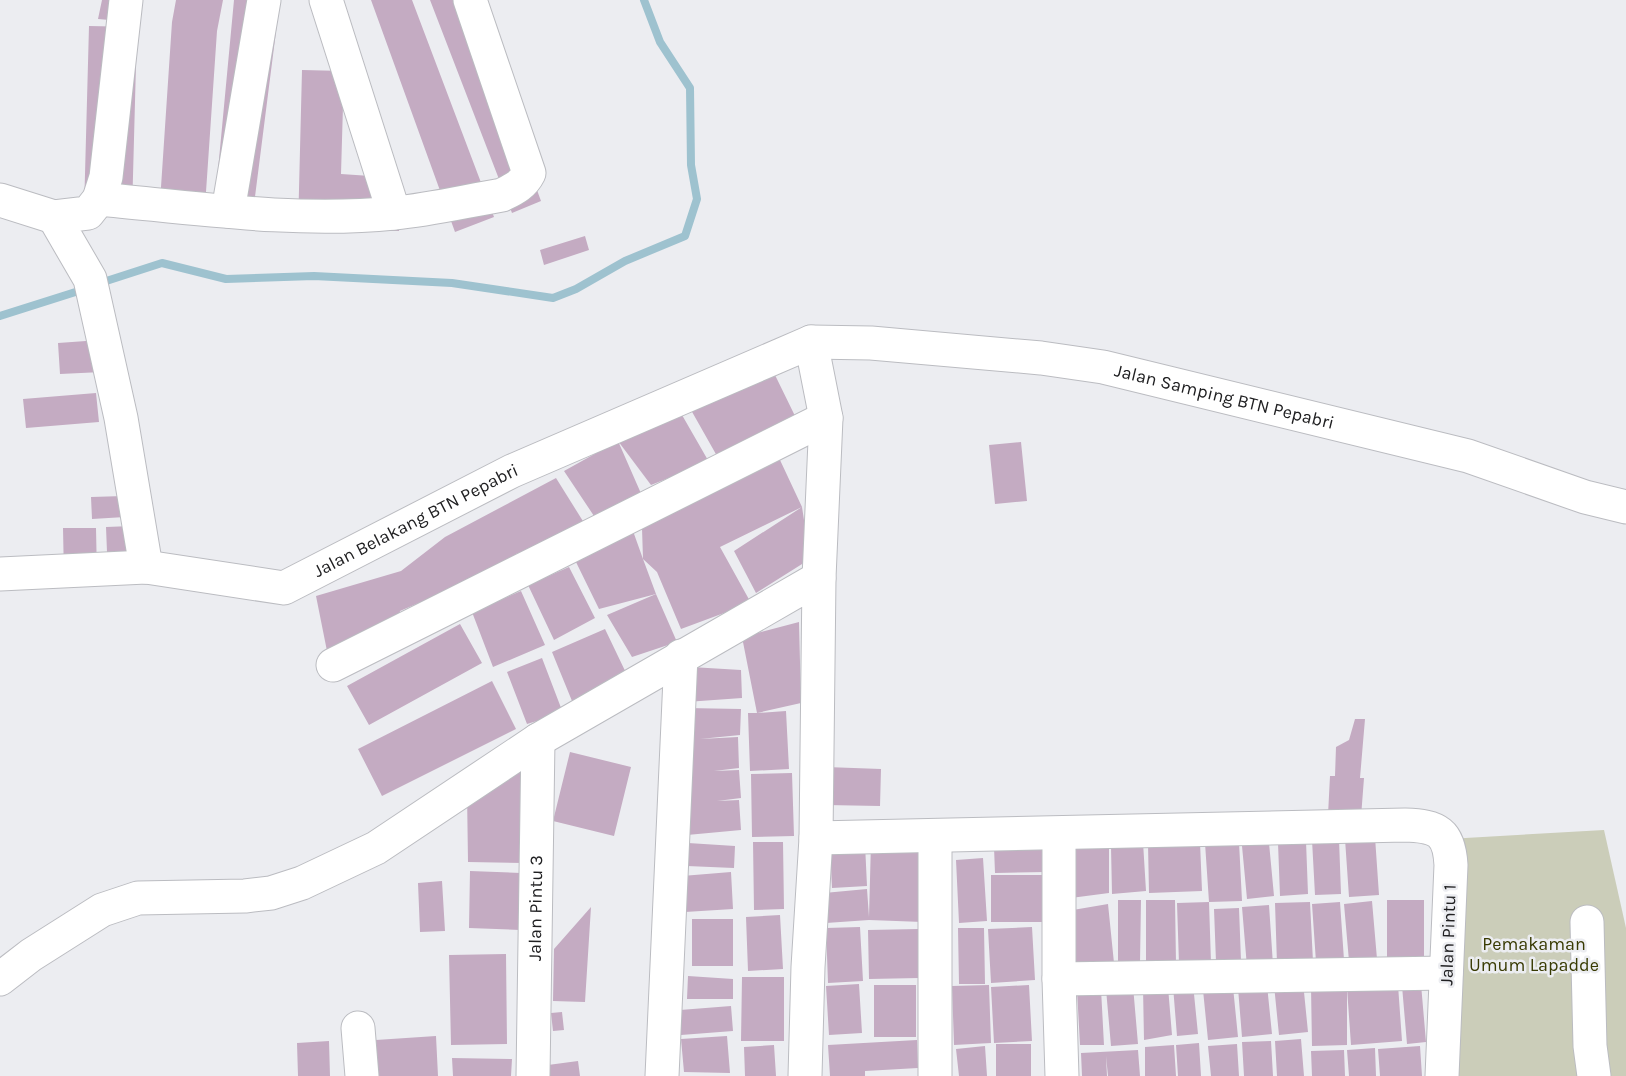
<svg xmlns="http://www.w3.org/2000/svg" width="1626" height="1076" viewBox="0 0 1626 1076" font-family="Karla,sans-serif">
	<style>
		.green { fill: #cbcdb9 }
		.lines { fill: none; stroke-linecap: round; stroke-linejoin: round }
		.stream { stroke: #9ec2cf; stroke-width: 8 }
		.building { fill: #c4abc2 }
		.minor-casing { stroke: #bbbcc1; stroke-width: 35 }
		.minor { stroke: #fff; stroke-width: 33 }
		.labels { text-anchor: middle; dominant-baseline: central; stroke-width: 5; stroke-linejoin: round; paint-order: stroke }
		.street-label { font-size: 18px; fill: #202022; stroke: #ecedf1 }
		.park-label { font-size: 18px; fill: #383a02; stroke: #ecedf1 }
	</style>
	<rect width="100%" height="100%" fill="#ecedf1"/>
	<path class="green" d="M1604 830 1626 928V1076H1438L1448 839Z"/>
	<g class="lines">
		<path class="stream" d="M97 284 162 263 226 279 314 276 452 283 553 298 576 289 625 261 685 236 697 199 691 165 690 88 660 42 644 0
			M0 316 85 289"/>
	</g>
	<path class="building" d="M102 0H137L132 22 98 19Z
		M176 0H223L217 31 204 221 159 217 172 22Z
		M234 0H280L251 228 213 223Z
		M371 0H412L494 217 455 232Z
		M430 0H467L541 201 512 213Z
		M89 26 137 27 132 213 84 211Z
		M302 70 344 71 341 174 400 178 399 231 298 229Z
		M585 236 589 250 544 265 540 250Z
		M100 340 102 372 60 374 58 343Z
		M775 375 796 418 717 456 691 410Z
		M96 393 99 422 26 428 23 399Z
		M682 415 709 462 651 485 618 441Z
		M618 441 643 498 598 522 564 471Z
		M1021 442 1027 501 995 504 989 445Z
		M780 460 802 507 810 559 756 593 734 551 802 507 720 547 751 603 681 629 657 572 643 559 656 594 599 609 575 560 633 531 643 559 642 528Z
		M556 478 586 526 516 554 519 560 400 611 399 617 327 651 316 596 401 571 445 537Z
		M124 496 125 517 92 519 91 497Z
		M132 526 133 576 108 577 106 527Z
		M63 528H96L97 576 64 577Z
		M569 567 595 618 554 640 528 585Z
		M521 591 545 645 493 667 472 612Z
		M656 594 677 642 632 657 607 615Z
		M799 622 801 703 757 713 786 711 789 769 750 771 748 713H757L742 637Z
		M460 624 482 663 369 725 347 686Z
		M605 629 628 677 572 701 552 652Z
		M542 658 563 713 527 724 507 672Z
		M691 667 741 670 742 698 686 702Z
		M492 681 516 729 382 796 358 749Z
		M686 708 741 709 740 735 700 739 738 737 739 768 714 771 739 770 741 798 717 801 739 800 741 830 687 835Z
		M1355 719H1365L1360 778H1364L1361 817 1328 815 1330 776H1335L1336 747 1349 740Z
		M570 752 631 767 614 836 553 821Z
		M523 757 524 863 468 862 467 792Z
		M826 767 881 769 880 806 826 805Z
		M792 773 794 836 752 837 751 774Z
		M1375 837 1379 895 1349 897 1345 839Z
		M1339 839 1341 894 1315 895 1312 840Z
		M1109 841V893L1063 899 1061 845Z
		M1306 841 1308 894 1280 896 1278 843Z
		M753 842H783L784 909 754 910Z
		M871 842 925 843 923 922 869 920 826 923 824 893 867 889 869 917Z
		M1143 842 1146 891 1112 894 1111 847Z
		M1200 842 1202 891 1149 893 1148 844Z
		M1239 842 1242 901 1209 902 1205 843Z
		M688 843 735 846 734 868 687 866Z
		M1269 843 1274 896 1247 899 1242 846Z
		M865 844 867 886 832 888 830 846Z
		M1046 846V872L995 873 994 847Z
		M983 858 987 921 959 923 956 860Z
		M470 871 521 873 520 930 469 928Z
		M731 872 733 909 685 912 682 876Z
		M991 875H1044L1045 922H991Z
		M442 881 445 931 420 932 418 883Z
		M1118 900H1141L1140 963H1118Z
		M1146 900H1175L1176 964H1146Z
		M1387 900H1424V957H1387Z
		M1372 901 1377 959 1349 961 1344 904Z
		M1209 902 1211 963 1179 964 1177 903Z
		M1310 902 1313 962 1277 964 1275 903Z
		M1340 902 1344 960 1316 962 1312 904Z
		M1108 904 1114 963 1068 967 1067 911Z
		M1269 905 1273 965 1247 967 1242 907Z
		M591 907 585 1002 553 1001 554 949Z
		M1239 908 1241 961 1216 962 1214 909Z
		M780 915 783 969 748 971 746 917Z
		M692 919H733V966H692Z
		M860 927 863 981 828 983 826 928Z
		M1032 927 1035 980 991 983 988 929Z
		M958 928H984L985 984H959Z
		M919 929V978L869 979 868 930Z
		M506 954 507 1044 451 1045 449 955Z
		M688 976 733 979V999H687Z
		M742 977H784V1041H741Z
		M1303 982 1308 1032 1279 1035 1274 985Z
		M859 984 862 1033 829 1035 826 986Z
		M1193 984 1198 1034 1177 1036 1173 986Z
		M1421 984 1426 1042 1407 1044 1402 986Z
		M874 985H916V1037H874Z
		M989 985 991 1043 954 1045 952 986Z
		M1029 985 1032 1041 994 1043 991 987Z
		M1267 985 1272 1034 1242 1037 1238 988Z
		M1398 985 1402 1041 1351 1045 1347 988Z
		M1133 986 1138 1044 1111 1046 1106 989Z
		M1143 987H1168L1172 1035 1144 1040Z
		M1233 987 1238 1037 1208 1040 1203 990Z
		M1311 987H1347V1045L1312 1046Z
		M1101 989 1104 1045H1080L1077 990Z
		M731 1006 733 1031 681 1035 680 1010Z
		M562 1012 564 1030 553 1031 551 1013Z
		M436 1036 438 1076H378L376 1040Z
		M727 1036 730 1073 684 1072 681 1039Z
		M1301 1039 1304 1076H1277L1275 1041Z
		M917 1040 918 1068 865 1071V1076H830L828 1045Z
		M329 1041 330 1076H298L297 1043Z
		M1271 1041 1273 1076H1244L1242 1042Z
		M1199 1043 1201 1076H1178L1176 1045Z
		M996 1044H1031V1076H996Z
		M1237 1044 1239 1076H1211L1208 1046Z
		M774 1045 776 1076H745L744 1047Z
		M1174 1045 1176 1076H1145V1047Z
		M985 1046 987 1076H959L956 1049Z
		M1420 1046 1422 1076H1380L1378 1049Z
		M1375 1048 1376 1076H1349L1347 1050Z
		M1138 1050 1140 1076H1108L1106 1056 1107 1076H1082L1081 1053Z
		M1344 1050 1345 1076H1312L1311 1051Z
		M452 1058 512 1059 511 1076H453Z
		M578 1061 580 1076H549L548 1065Z"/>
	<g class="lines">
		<defs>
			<g id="minor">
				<path d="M126 0 106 177 99 199 88 213 54 217 90 279 121 418 146 567"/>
				<path d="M326 0 394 213"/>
				<path d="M99 199C196 208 297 223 394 213 430 210 466 201 502 195 514 189 523 185 529 173L470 0"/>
				<path d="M0 200 54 217"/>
				<path d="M228 211 264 0"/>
				<path d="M811 342 826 418 819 578"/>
				<path id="s1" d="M0 574 146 567 284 588 512 471 811 342 871 343 1041 358 1103 367 1468 456 1585 497 1626 507"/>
				<path d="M333 665 826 418"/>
				<path d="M1059 834V979L1446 973"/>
				<path d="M935 836V1076"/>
				<path d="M816 838 1405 825C1438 826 1449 832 1451 865L1442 1076"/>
				<path d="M1587 922 1590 1046 1594 1076"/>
				<path d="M0 979 31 955 102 910 138 898 245 896 271 893 302 883 376 848 538 740 819 578 816 838 808 967 805 1076"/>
				<path d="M1059 979 1062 1076"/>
				<path d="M358 1028 362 1076"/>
				<path id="s2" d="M533 1076 538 740"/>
				<path d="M662 1076 681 656"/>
			</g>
		</defs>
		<use href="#minor" class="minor-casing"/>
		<use href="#minor" class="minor"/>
	</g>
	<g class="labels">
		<g class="street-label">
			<text stroke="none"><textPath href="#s1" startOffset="1286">Jalan Samping BTN Pepabri</textPath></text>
			<text stroke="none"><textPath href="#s1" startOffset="434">Jalan Belakang BTN Pepabri</textPath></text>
			<text stroke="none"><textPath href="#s2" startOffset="168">Jalan Pintu 3</textPath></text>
			<text transform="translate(1448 935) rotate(-88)">Jalan Pintu 1</text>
		</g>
		<g class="park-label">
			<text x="1534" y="944">Pemakaman<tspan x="1534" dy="21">Umum Lapadde</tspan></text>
		</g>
	</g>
</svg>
